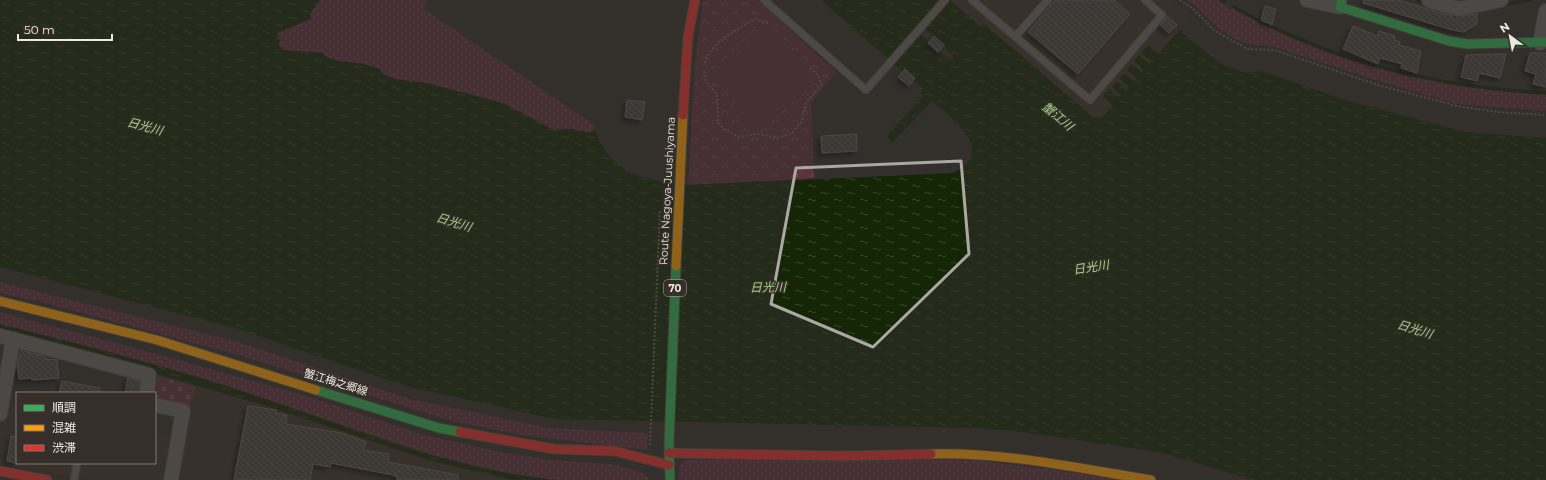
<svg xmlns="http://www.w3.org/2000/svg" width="1546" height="480" viewBox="0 0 1546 480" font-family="Montserrat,'Noto Sans JP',sans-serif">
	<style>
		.built { fill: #3e342a }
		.grass { fill: url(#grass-dots) }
		.cemetery { fill: url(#cemetery-stones) }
		.park { fill: url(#park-crowns) }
		.garden { fill: #5e313f }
		.water { fill: url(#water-ripples); fill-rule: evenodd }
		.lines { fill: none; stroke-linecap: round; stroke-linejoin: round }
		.stream { stroke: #142606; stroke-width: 3.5 }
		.building { fill: url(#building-back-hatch); stroke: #676562; filter: url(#shadow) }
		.lane-casing { stroke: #514e4a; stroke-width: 9 }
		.street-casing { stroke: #514e4a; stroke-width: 16 }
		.fast-casing { stroke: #514e4a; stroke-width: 11 }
		.slow-casing { stroke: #514e4a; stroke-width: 11 }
		.jam-casing { stroke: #514e4a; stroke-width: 11 }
		.path { stroke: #6c6967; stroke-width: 2; stroke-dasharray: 2 2; stroke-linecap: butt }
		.lane { stroke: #6a6664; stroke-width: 7 }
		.street { stroke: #6a6664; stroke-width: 14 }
		.fast { stroke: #30b455; stroke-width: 9 }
		.slow { stroke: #ff9f0a; stroke-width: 9 }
		.jam { stroke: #e5322d; stroke-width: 9 }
		.marked { fill: none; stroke: #aca7a4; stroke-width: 3; stroke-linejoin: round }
		.labels { text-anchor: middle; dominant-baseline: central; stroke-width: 3; stroke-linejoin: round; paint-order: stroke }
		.shield { fill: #362f29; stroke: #b6b0ac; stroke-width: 1 }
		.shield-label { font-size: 10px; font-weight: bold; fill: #ede8e4 }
		.street-label { font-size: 11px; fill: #ede8e4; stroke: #362f29 }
		.water-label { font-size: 12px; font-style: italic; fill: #a4d187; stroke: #362f29 }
	</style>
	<defs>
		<pattern id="grass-dots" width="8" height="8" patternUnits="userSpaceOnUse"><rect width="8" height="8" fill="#5e313f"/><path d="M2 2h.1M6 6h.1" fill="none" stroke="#754f5b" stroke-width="1.8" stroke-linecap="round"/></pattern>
		<pattern id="cemetery-stones" width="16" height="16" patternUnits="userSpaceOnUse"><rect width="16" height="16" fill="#5e313f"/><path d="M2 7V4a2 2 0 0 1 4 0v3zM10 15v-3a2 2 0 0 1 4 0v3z" fill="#754f5b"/></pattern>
		<pattern id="park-crowns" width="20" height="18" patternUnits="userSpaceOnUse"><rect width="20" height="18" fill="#5e313f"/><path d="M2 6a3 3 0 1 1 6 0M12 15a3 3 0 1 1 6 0" fill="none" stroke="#754f5b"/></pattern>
		<pattern id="water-ripples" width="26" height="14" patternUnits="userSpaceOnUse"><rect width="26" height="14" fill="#142606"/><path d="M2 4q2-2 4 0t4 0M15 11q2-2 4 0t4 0" fill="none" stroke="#36462a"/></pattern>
		<pattern id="building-back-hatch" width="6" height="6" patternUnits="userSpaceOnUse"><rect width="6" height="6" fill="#464441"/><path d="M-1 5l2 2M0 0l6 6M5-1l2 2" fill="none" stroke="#615f5c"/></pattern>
		<filter id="shadow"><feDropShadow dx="-3.5" dy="3.5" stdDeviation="2" flood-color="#0009"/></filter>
	</defs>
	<rect width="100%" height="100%" fill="#332f2c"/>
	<path class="built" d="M950 0H1171L1189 12 1184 24 1158 54 1142 53 1151 61 1149 64 1135 61 1144 69 1142 73 1132 64 1127 70 1136 78 1134 81 1124 73 1120 78 1129 87 1127 89 1112 87 1121 95 1119 98 1103 97 1113 105 1102 118H1094L983 23 980 26Z
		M195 385 257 403 432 461 512 480H176Z
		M5 401 17 404V463H155V432L174 436 167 480H88L0 464V430Z"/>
	<path class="grass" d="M320 0H426L424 9 596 126 591 133 571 129 554 130 503 103 426 83 395 79 358 63H346L326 57 322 53 283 50 278 44 280 41 277 33 310 14Z
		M1186 0H1217L1232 10 1233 8C1328 62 1437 89 1546 94V111L1457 104 1375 80 1272 46 1253 45 1237 40 1219 29 1195 5Z
		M0 282 235 341 410 399 550 428 648 433 647 450 521 435 452 421 235 354 38 301 0 293Z
		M0 312 150 352 307 396 424 435 500 452 552 460 612 464 641 472 650 480H556L503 472 433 455 193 376 0 324Z
		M952 457 1132 480H679V467L684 460Z"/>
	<path class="cemetery" d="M158 376 195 386 190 409 158 400 155 396Z"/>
	<path class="park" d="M703 0H757L836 72 811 103 814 178 688 185 695 62Z"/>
	<path class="garden" d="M770 24 816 82 756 129 711 71Z"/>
	<path class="water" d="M0 0H320L310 14 311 19 277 33 280 41 278 44 283 50 322 53C332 63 346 61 358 63 365 64 373 67 380 69L383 74 395 79 426 83 503 103 554 130 571 129 591 133 595 130C610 175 646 180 688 185L953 173C998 151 953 120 932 101L892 143 887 136 923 96 920 93 923 89 914 81 916 78 905 69 902 71 821 0H950L980 26 983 23 1094 118C1103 120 1107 112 1113 105L1103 96 1109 89 1119 98 1121 96 1112 87 1117 81 1127 89 1129 87 1119 78 1124 73 1134 81 1136 78 1127 70 1132 64 1141 72 1144 70 1134 61 1139 55 1149 64 1151 62 1141 53 1148 45 1158 54 1179 30 1212 57 1224 65 1245 73 1261 71 1345 100 1465 132 1546 138V480H1254L1159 452 1015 431 975 428 555 419 410 387 238 329 0 267ZM918 24 946 45 944 47 953 55V58L949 60 940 52 938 54 927 43 928 41 914 29Z
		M0 324C87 346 175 368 260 397 356 429 454 471 556 480H512L432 461 257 403 57 345 0 331Z"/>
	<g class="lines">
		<path class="stream" d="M1222 0 1225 2
			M1417 0 1425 3
			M1503 5 1529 0
			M1234 7C1328 61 1438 88 1546 93"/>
	</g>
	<path class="building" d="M1055 0H1114L1130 14 1078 74 1028 32Z
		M1364 0H1398L1452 16 1454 20 1458 17 1477 14V24L1464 32 1452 30 1363 3Z
		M1265 6 1276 9 1272 25 1261 20Z
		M1167 16 1177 25 1169 33 1160 25Z
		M1353 26 1377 36 1379 31 1395 36 1394 40 1400 42 1399 45 1421 51 1417 73 1401 68 1402 64 1380 58 1378 64 1343 49Z
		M934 36 944 45 938 52 928 43Z
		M1530 53H1546V87L1533 84 1536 74 1525 71Z
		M1493 54H1506L1500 78 1479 73 1477 81 1461 77 1466 55Z
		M905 69 915 78 909 86 898 77Z
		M627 100 645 102 642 120 625 117Z
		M857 134V151L822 153 821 136Z
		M21 350 45 357V359L57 360 59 378 32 380V378L19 379 17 363Z
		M128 378 140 381 139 393H125Z
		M62 381 100 388V393H59Z
		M248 406 277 410 276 413 287 415 286 424 342 433 366 442 363 450 389 454 388 462 458 475V480H397V477L393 475 331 463 330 467 313 464 310 480H234Z
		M11 436 17 437V463L7 461Z"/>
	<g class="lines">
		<defs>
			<path id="lane" d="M764 0 866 90 945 0
				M972 0 1090 100 1162 15 1145 0
				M1015 37 1048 0
				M74 480 77 463"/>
			<path id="street" d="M1307 0 1340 7
				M1429 0 1459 9 1501 0
				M1540 43 1546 11
				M0 336 149 375 147 393
				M155 405 183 411 171 480
				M0 414 13 339"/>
			<path id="fast" d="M1342 0 1340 7 1449 41 1467 44 1546 42
				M316 390 439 428 460 432
				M670 480 669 443 676 266"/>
			<path id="slow" d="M676 266 683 115
				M0 301 157 340 316 390
				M931 454C1005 452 1078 468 1151 480"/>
			<path id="jam" d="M683 115 688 36 695 0
				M460 432 554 449 614 451 669 465
				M669 453 842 456 931 454
				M0 471 47 480"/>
		</defs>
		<use href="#lane" class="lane-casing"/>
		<use href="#street" class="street-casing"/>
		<use href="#fast" class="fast-casing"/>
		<use href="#slow" class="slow-casing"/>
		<use href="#jam" class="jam-casing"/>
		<path class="path" d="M1180 0 1192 8 1215 31 1247 49 1274 50 1378 85 1457 106 1497 112 1546 115
			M705 63C708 44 739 28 755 19L768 23
			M704 71 706 81 717 95 718 122 724 129 739 137 757 134 773 137 785 136 792 133 802 121 806 103 821 85 819 76 810 68
			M650 445 660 210"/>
		<use href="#lane" class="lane"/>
		<use href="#street" class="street"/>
		<use href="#fast" class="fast"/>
		<use href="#slow" class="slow"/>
		<use href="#jam" class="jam"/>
	</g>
	<path d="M0 0H1546V480H0ZM961 161 969 254 873 347 771 304 796 168Z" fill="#332f2c" fill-opacity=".55" fill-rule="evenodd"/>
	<path class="marked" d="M961 161 969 254 873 347 771 304 796 168Z"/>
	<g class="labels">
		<rect class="shield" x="664" y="280" width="22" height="16" rx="3"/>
		<g class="shield-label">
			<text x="675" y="288">70</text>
		</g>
		<g class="street-label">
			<text transform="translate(667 191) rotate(-87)">Route Nagoya-Juushiyama</text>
			<text transform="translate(336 382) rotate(17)">蟹江梅之郷線</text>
		</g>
		<g class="water-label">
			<text transform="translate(1058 116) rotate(40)">蟹江川</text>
			<text transform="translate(145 126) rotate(15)">日光川</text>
			<text transform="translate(454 222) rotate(17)">日光川</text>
			<text transform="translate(1091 267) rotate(-8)">日光川</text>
			<text transform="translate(768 287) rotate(-1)">日光川</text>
			<text transform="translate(1415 329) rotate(17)">日光川</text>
		</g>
	</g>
	<rect x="16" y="392" width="140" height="72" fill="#362f29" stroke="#7f7974"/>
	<rect x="24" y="405" width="20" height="6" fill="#30b455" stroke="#7f7974"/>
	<text x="52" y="412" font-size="12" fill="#ede8e4">順調</text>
	<rect x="24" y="425" width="20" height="6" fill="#ff9f0a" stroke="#7f7974"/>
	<text x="52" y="432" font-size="12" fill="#ede8e4">混雑</text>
	<rect x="24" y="445" width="20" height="6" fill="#e5322d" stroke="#7f7974"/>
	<text x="52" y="452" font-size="12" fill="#ede8e4">渋滞</text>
	<g transform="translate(1510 36) rotate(328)" stroke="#362f29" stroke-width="3" paint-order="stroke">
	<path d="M0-3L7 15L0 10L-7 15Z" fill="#ede8e4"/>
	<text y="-6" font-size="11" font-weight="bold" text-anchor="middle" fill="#ede8e4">N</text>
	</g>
	<path d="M18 34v6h94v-6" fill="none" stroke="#ede8e4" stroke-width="2"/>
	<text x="24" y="34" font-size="12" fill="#ede8e4" stroke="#362f29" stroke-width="3" paint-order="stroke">50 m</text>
</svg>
